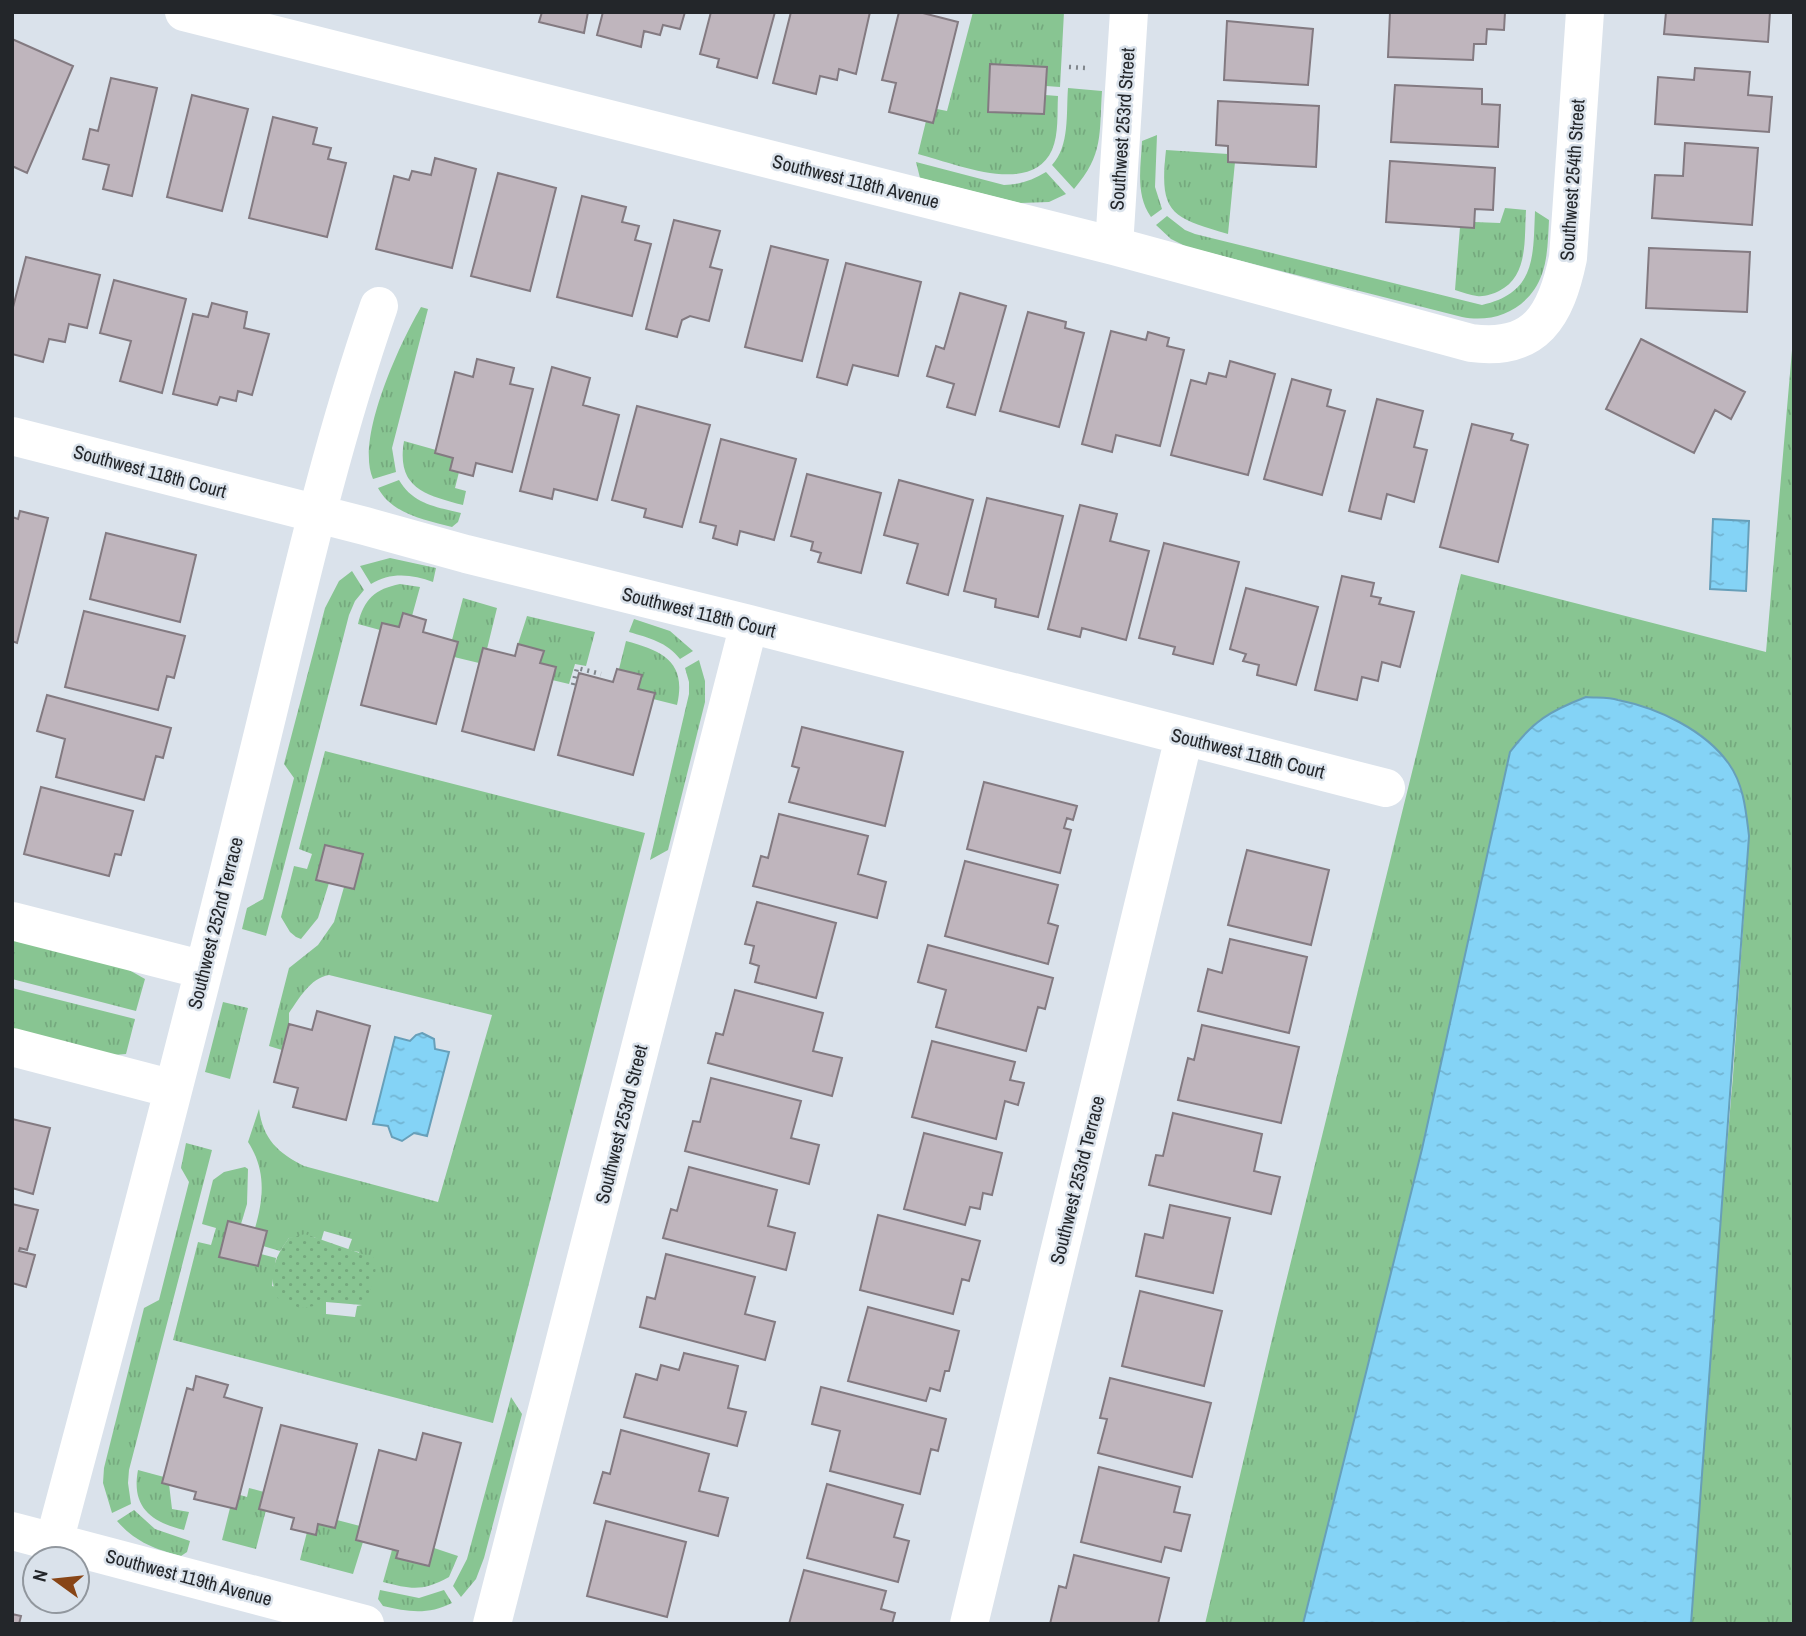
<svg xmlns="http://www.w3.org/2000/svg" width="1806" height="1636" viewBox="0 0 1806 1636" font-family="'Archivo Narrow',sans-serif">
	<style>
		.grass { fill: url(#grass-tufts) }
		.park { fill: url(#park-dots) }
		.water { fill: url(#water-ripples); stroke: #679fb9; stroke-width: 2 }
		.building { fill: #bfb5bd; stroke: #837a81; stroke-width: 2 }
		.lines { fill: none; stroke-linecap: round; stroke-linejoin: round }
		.path { stroke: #80868c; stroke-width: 4.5; stroke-dasharray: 2 5; stroke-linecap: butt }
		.minor { stroke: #fff; stroke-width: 38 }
		.labels { text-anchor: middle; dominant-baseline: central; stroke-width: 5; stroke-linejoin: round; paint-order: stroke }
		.street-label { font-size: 19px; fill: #23262a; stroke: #dae2eb }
	</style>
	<defs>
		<pattern id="grass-tufts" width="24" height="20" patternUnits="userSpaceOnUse" patternTransform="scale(1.75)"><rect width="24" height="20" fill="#88c592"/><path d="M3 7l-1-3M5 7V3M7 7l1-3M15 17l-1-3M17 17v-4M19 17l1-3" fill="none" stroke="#75a97e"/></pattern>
		<pattern id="park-dots" width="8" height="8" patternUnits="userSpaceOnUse" patternTransform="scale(1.75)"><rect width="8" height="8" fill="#88c592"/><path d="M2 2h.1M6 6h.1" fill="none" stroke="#75a97e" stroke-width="1.8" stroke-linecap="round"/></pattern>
		<pattern id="water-ripples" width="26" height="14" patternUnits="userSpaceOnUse" patternTransform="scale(1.75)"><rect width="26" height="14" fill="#84d3f6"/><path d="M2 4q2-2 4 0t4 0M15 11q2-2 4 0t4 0" fill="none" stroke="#72b5d3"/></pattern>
	</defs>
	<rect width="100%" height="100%" fill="#dae2eb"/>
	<path class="grass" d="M973 12H1064L1060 87 1046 86 990 65 988 112 1044 114 1045 95 1058 96C1057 113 1059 134 1052 150 1031 197 954 163 918 154L926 121 933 123 937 109 947 111Z
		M1068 88 1102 91C1099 134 1104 154 1074 189L1052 165C1070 146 1066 113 1068 88Z
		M1157 135 1155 187 1162 209 1151 217C1135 195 1141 166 1142 141Z
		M1166 150 1228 154V161L1235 162 1228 234C1170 217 1159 213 1166 150Z
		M916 162 1004 185C1019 185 1033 180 1046 172L1066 194 1049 202 1020 203 920 178Z
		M1505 208 1526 210C1524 238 1529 276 1499 291 1493 294 1484 297 1477 296 1470 295 1462 292 1455 290L1460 227 1474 222 1500 223Z
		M1535 211 1549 220C1548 238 1548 257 1542 274 1530 308 1496 324 1462 317L1187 247 1171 239 1156 225 1167 216 1185 230 1195 234 1482 305C1536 293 1533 257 1535 211Z
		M421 307 428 309 392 448 396 472 373 479C355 439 400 343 421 307Z
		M1794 327V1624H1691L1707 1379 1733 1076 1749 836 1701 735 1660 713 1617 699 1510 753 1422 1149 1303 1624H1205L1277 1318 1461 574 1766 652Z
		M404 441 436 450V453L453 458 459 472 455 488 466 491 463 505C425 495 396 488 404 441Z
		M399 480C413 504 436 507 461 513L458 522 452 527C425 520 392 514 378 488Z
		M390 558 436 568 433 582C412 574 390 572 371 584L360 566Z
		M352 571 364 590 355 601 349 615 266 936 242 929 247 908 263 899 294 778 284 764 325 608 339 581Z
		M400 584 420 587 412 616 403 614 399 627 382 623 380 630 358 624C364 599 375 589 400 584Z
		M463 598 497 608 487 649 483 648 479 663 454 657 458 642 452 640Z
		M527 616 595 632 586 666 575 664 569 684 552 680 540 663 543 651 518 644Z
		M634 619 670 631 693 651 680 659C667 642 649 638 629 632Z
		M626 641C663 651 687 662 677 705L653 699 654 693 638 689 641 675 619 669Z
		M699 660 705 681V702L668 850 650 860 689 694V682L685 668Z
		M325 751 645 833 493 1423 173 1340 198 1242 211 1245 216 1228 202 1224 213 1180 224 1172 245 1167 248 1169 247 1204 241 1224 228 1222 219 1256 258 1266 261 1254 276 1258 272 1286 326 1302V1314L355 1317 357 1306 362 1305 359 1252 348 1250 352 1239 324 1231 321 1241 314 1237 289 1238 280 1251 263 1246 267 1231 255 1228C264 1197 266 1170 248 1142L259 1109C263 1139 278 1153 304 1166L438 1202 492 1015 329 975C310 978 299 999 289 1013V1024L282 1050 269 1046 289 968 318 945 334 922 344 887 354 889 363 855 329 883 318 918 301 939 296 937 290 932 281 917 294 866 307 869 312 854 299 849Z
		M12 938 122 966 145 979 136 1011 12 979Z
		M12 988 135 1019 126 1054 114 1055 12 1031Z
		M223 1002 248 1008 230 1079 205 1072Z
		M186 1143 212 1150 129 1470 128 1483 131 1504 112 1513 103 1483 104 1468 144 1308 159 1300 189 1182 181 1168Z
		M511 1397 522 1414 484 1558 476 1579 461 1597 453 1586 467 1559Z
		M138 1470 164 1477 169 1484 172 1509 189 1512 184 1530C151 1522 131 1507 138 1470Z
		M249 1488 264 1492 266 1510 256 1549 222 1540 230 1508 236 1509 240 1495 247 1497Z
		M134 1510 155 1529 190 1541 187 1552 181 1556C155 1549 135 1542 117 1521Z
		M337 1520 360 1526 356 1540 363 1542 353 1574 300 1560 307 1532 316 1535 318 1524 335 1528Z
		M434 1548 458 1556 449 1577C422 1592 411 1589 383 1582L392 1550 398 1551 397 1558 429 1566Z
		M380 1590 419 1598 444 1590 452 1603C428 1615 408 1612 383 1606L378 1599Z"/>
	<path class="park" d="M305 1234 374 1258C379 1274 371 1292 362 1305L326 1302 321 1305 301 1308 280 1302C266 1280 274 1257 289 1238Z"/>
	<path class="water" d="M1713 519 1749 521 1746 591 1710 589Z
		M1586 697C1596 698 1608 697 1618 700 1658 708 1705 730 1729 764 1744 785 1746 812 1749 836 1732 1099 1708 1361 1691 1624H1303L1422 1149 1510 752C1533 721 1550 711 1586 697Z
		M422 1033 434 1039 435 1049 449 1052 427 1136 414 1133 402 1141 392 1137 388 1126 373 1124 395 1037 410 1041 416 1035Z"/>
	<path class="building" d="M542 12H588L584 33 539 22Z
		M603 12H685L680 29 663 25 660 35 644 31 641 47 597 35Z
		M711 12H775L757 78 717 67 719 59 700 54Z
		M791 12H870L856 74 839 69 837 80 820 76 816 94 773 83Z
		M899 12H919L958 22 933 123 889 112 896 83 882 80Z
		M1390 12H1505L1504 30 1487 29 1486 44H1474L1473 60 1388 57Z
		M1666 12H1770L1768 42 1664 34Z
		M1227 21 1313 29 1308 85 1224 80Z
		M12 39 73 66 27 173 12 166Z
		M990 64 1047 67 1044 114 988 112Z
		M1695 68 1750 72 1748 95 1772 97 1769 132 1655 124 1658 77 1694 80Z
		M111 78 157 88 132 196 103 189 109 165 83 159 90 129 98 131Z
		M1395 85 1482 89V104L1500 105 1498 147 1391 142Z
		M192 95 248 109 222 211 167 197Z
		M1218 101 1319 106 1316 167 1228 162V146L1216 145Z
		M273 117 317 128 313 144 331 148 328 159 346 163 327 237 249 218Z
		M1685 143 1758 148 1752 225 1652 218 1655 175 1683 176Z
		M435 158 476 169 452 268 376 249 394 176 409 180 412 171 431 175Z
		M1390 161 1495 168 1493 210 1475 209 1474 228 1386 222Z
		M498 173 556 188 530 291 471 276Z
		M582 196 626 207 622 222 639 226 635 240 651 244 632 316 557 297Z
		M674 220 720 231 710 267 722 270 709 321 690 316 682 320 677 337 646 329Z
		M771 246 828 260 802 361 745 347Z
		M1649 248 1750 252 1747 312 1646 308Z
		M26 257 100 275 87 328 69 324 65 342 49 339 43 362 12 354V311Z
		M846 263 921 282 898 376 853 365 847 385 817 377Z
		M114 280 186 299 162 393 120 381 131 341 100 333Z
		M960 293 1006 306 975 415 947 407 954 384 927 376 936 346 944 349Z
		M212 303 247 312 244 328 269 334 252 395 238 391 236 401 220 397 217 405 173 394 193 314 208 317Z
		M1028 312 1066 322 1065 328 1084 333 1059 427 1000 411Z
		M1111 331 1146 340 1148 332 1169 338 1167 346 1184 350 1160 446 1116 435 1112 452 1082 444Z
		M1641 339 1745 392 1731 419 1715 410 1694 453 1606 409Z
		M477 359 514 368 510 384 533 389 512 472 476 463 473 476 450 470 453 458 435 453 455 372 473 377Z
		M1230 361 1275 374 1248 475 1171 455 1191 380 1206 384 1209 373 1226 377Z
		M552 367 590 378 583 405 619 415 597 500 554 489 552 499 520 491Z
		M1292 379 1331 390 1327 406 1345 411 1322 495 1264 479Z
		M1377 399 1423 411 1414 447 1427 450 1414 502 1387 494 1381 519 1349 511Z
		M637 406 710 425 682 527 644 517 646 509 612 500Z
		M1472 424 1513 434 1511 440 1528 445 1498 562 1440 547Z
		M721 439 796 459 774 540 740 531 737 545 713 538 716 526 700 522Z
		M807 474 881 493 861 573 818 562 821 553 811 550 813 542 791 536Z
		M899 480 973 500 948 595 907 583 918 544 884 535Z
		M987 498 1063 516 1038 617 995 607 996 599 964 591Z
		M1080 505 1117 514 1110 541 1149 551 1126 640 1082 628 1080 637 1048 629Z
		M20 511 48 518 17 643 12 641V517L18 519Z
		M106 533 196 555 180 622 90 599Z
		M1164 543 1239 562 1213 664 1173 654 1175 647 1139 638Z
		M1342 576 1374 583 1371 596 1381 598 1379 604 1414 612 1400 667 1382 662 1378 681 1362 677 1357 700 1315 690Z
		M1246 588 1318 607 1296 685 1257 675 1259 665 1243 661 1246 654 1230 649Z
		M84 611 185 636 174 678 167 676 158 710 65 687Z
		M403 613 426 620 423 632 458 642 436 724 361 705 382 623 399 627Z
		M518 644 544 651 540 663 556 667 534 750 462 731 483 648 515 656Z
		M617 669 642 675 638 689 655 693 633 775 558 755 579 673 613 682Z
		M47 695 171 728 163 758 156 756 144 800 56 777 65 739 37 731Z
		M802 727 903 752 885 826 789 802 799 768 792 766Z
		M984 782 1077 806 1073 820 1067 818 1064 828 1071 830 1060 873 967 849Z
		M41 787 133 811 121 855 115 854 109 876 24 854Z
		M779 814 868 836 858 874 886 882 877 918 753 886 761 856 768 858Z
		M325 845 363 854 354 889 316 880Z
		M1247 850 1329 870 1311 945 1228 925Z
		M965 861 1058 885 1048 923 1058 926 1048 964 945 936Z
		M757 902 836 923 816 998 755 982 759 966 750 963 754 946 745 944Z
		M1230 939 1307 957 1289 1033 1198 1011 1208 969 1222 973Z
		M928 945 1053 978 1045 1009 1038 1007 1026 1051 936 1027 946 990 918 982Z
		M735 990 823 1013 813 1051 842 1058 832 1096 708 1063 716 1033 723 1035Z
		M317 1011 370 1026 346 1120 293 1107 298 1088 274 1082 289 1024 312 1030Z
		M1202 1025 1299 1047 1281 1123 1178 1100 1188 1058 1194 1060Z
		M932 1041 1015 1062 1010 1080 1024 1083 1018 1105 1005 1101 996 1139 912 1117Z
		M711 1078 801 1101 791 1138 819 1145 809 1184 685 1151 693 1121 700 1122Z
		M1173 1113 1262 1134 1254 1171 1280 1177 1271 1214 1149 1185 1156 1155 1163 1156Z
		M12 1119 50 1128 33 1194 12 1188Z
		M924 1133 1002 1153 992 1195 983 1193 980 1209 970 1207 965 1225 904 1209Z
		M689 1167 777 1190 768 1226 795 1233 786 1270 663 1238 671 1209 677 1211Z
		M12 1204 38 1210 27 1250 20 1248 19 1251 35 1255 26 1287 12 1283Z
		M1170 1205 1230 1218 1213 1293 1136 1276 1145 1234 1163 1238Z
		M878 1215 980 1241 969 1281 962 1279 953 1314 860 1290Z
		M228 1221 267 1231 258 1266 219 1257Z
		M666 1254 755 1277 745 1314 775 1322 765 1360 640 1327 647 1297 655 1299Z
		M1140 1291 1222 1311 1204 1386 1122 1366Z
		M868 1307 959 1331 949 1371H945L940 1391 930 1388 926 1401 848 1381Z
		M684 1353 738 1366 728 1408 746 1412 737 1446 624 1417 636 1374 657 1380 661 1365 679 1370Z
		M196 1376 228 1385 224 1397 262 1408 236 1509 194 1499 196 1492 162 1483 187 1388 193 1390Z
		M1110 1378 1211 1403 1192 1477 1098 1453 1107 1419 1100 1418Z
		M821 1387 946 1419 938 1451 931 1449 920 1494 830 1471 840 1431 812 1424Z
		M281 1425 357 1444 335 1528 318 1524 316 1535 291 1529 294 1518 259 1509Z
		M621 1430 709 1454 699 1491 728 1498 718 1536 594 1503 603 1472 610 1474Z
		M423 1433 461 1443 429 1566 396 1558 398 1551 356 1540 379 1450 416 1460Z
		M1099 1467 1180 1487 1174 1512 1190 1515 1181 1551 1165 1547 1161 1562 1081 1542Z
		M827 1484 903 1505 894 1537 909 1541 898 1582 807 1558Z
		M606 1521 686 1542 667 1617 587 1596Z
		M1074 1555 1169 1578 1158 1624H1050L1059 1586 1066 1588Z
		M804 1570 886 1591 881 1609 895 1613 892 1624H789Z
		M12 1614 21 1616 19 1624H12Z"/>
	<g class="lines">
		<path class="path" d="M1069 67 1086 68
			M573 685 577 668 601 674"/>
		<path class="minor" d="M184 12 1114 246 1471 343C1536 352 1556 315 1568 258L1585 12
			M1114 246 1129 12
			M12 436 365 526 466 554 749 624 1386 788
			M12 921 204 970
			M12 1047 173 1089
			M12 1531 365 1624
			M54 1542C120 1296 185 1049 246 802 288 636 323 467 379 306
			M492 1624 749 624
			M969 1624 1184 737"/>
	</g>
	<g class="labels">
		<g class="street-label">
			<text transform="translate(1122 129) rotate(-86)">Southwest 253rd Street</text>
			<text transform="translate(1572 180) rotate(-86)">Southwest 254th Street</text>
			<text transform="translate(856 181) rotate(14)">Southwest 118th Avenue</text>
			<text transform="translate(150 471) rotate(15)">Southwest 118th Court</text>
			<text transform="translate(699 612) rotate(14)">Southwest 118th Court</text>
			<text transform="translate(1248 753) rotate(14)">Southwest 118th Court</text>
			<text transform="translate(215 923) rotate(-76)">Southwest 252nd Terrace</text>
			<text transform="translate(621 1124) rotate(-76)">Southwest 253rd Street</text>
			<text transform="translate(1077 1180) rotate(-76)">Southwest 253rd Terrace</text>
			<text transform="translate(189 1577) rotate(15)">Southwest 119th Avenue</text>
		</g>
	</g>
	<rect width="1806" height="1636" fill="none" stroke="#23262a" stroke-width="28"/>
	<g transform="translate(56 1580) rotate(285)"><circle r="33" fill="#dae2eb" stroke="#91979e" stroke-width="2"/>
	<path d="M0-5L12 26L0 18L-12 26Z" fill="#884516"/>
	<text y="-10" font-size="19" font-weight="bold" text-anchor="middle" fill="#23262a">N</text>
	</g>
</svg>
